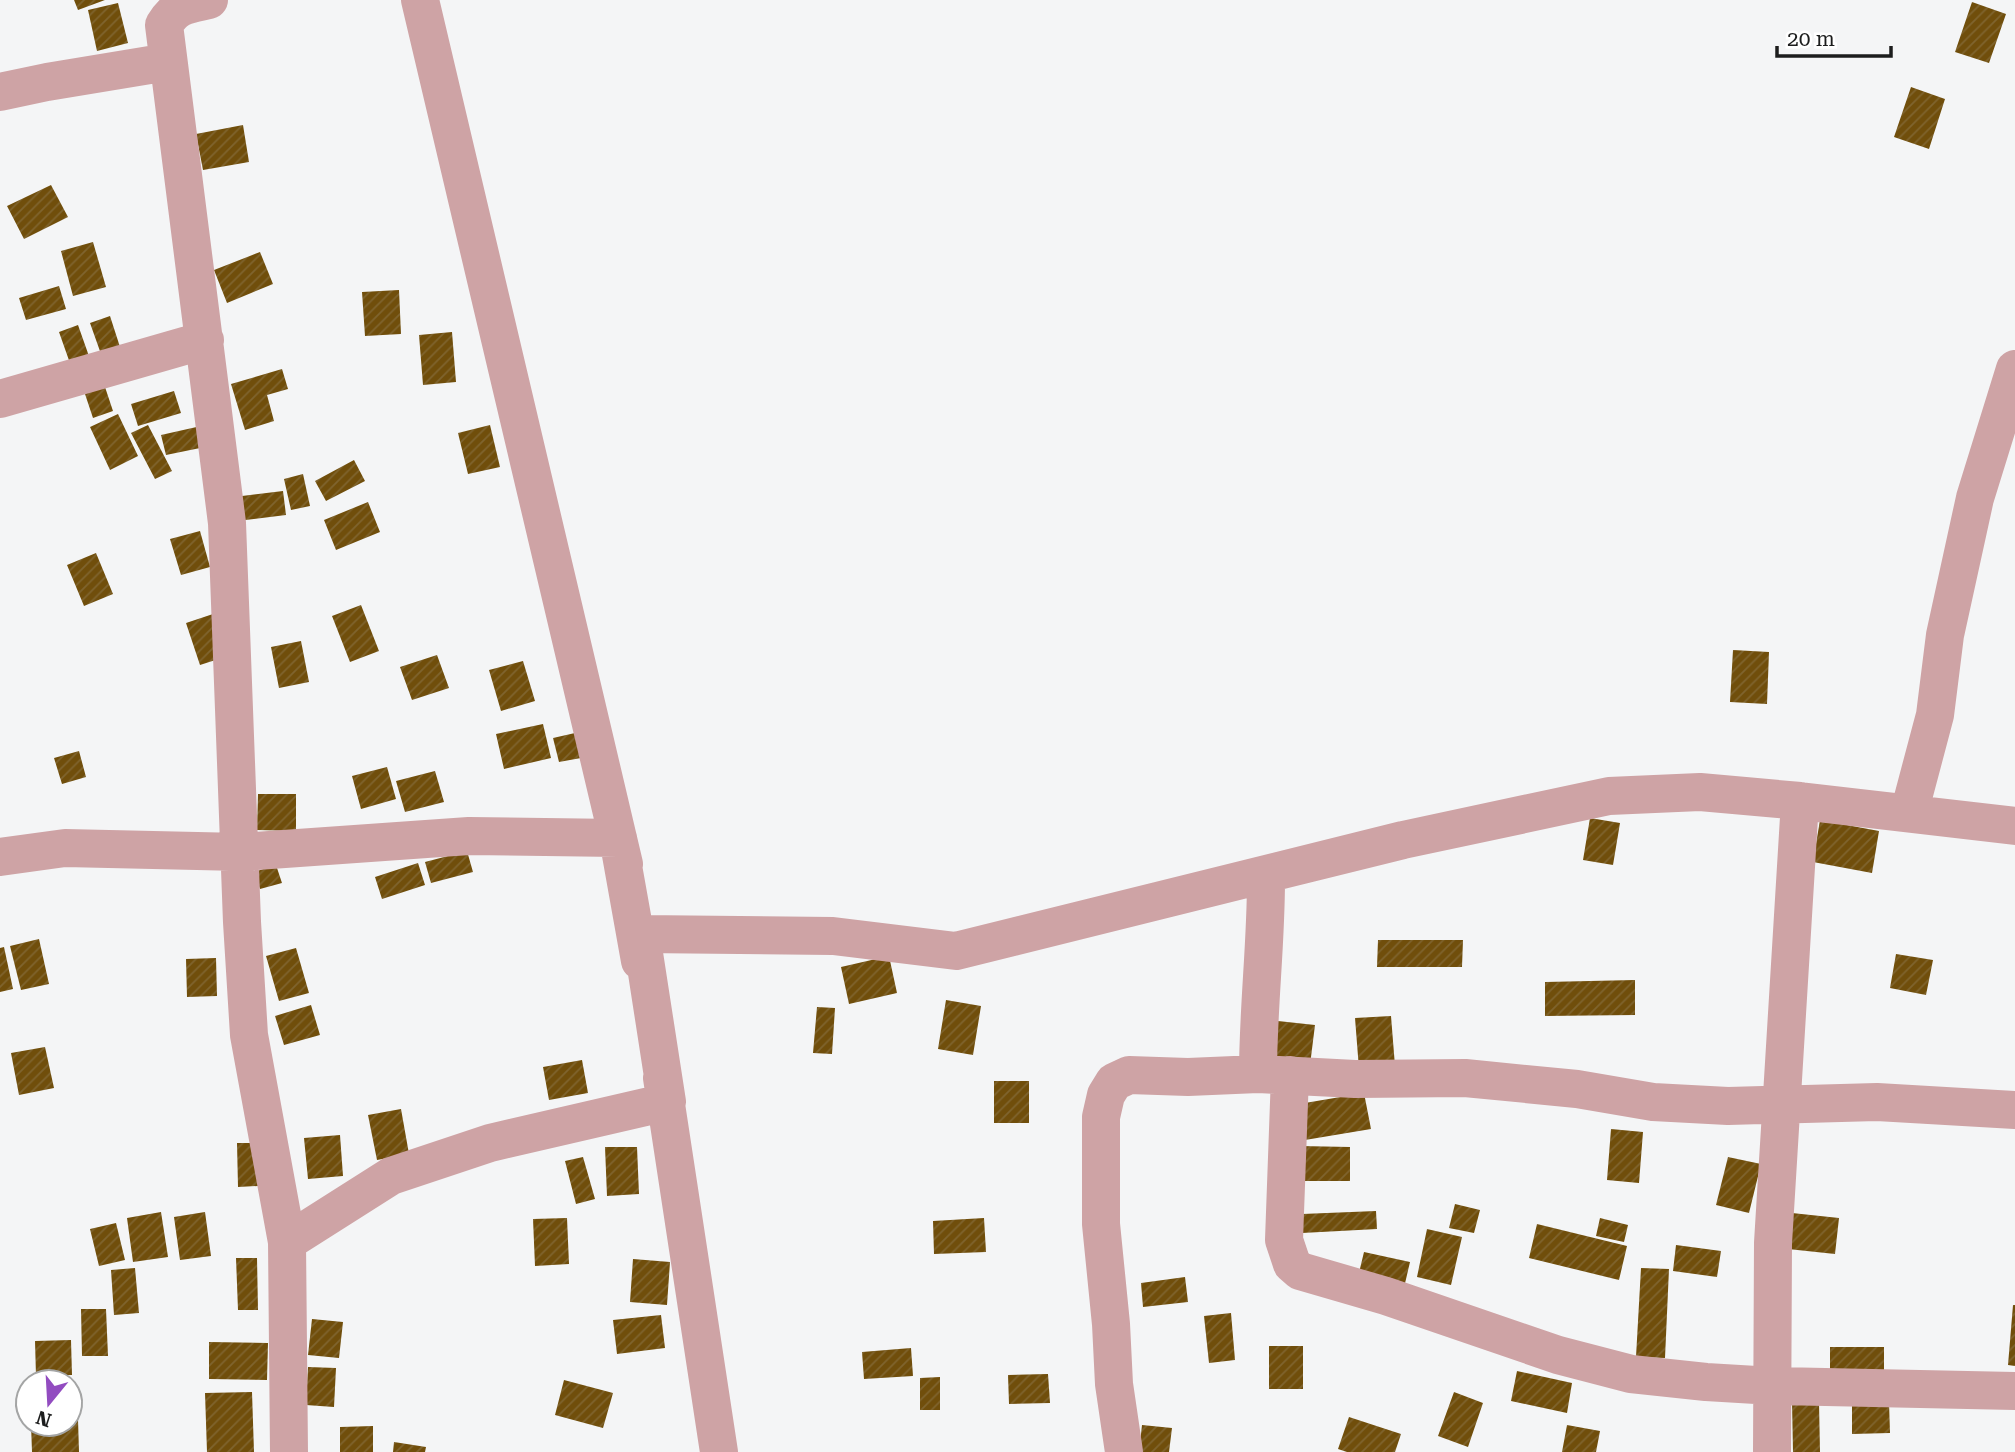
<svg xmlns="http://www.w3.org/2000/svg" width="2015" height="1452" viewBox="0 0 2015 1452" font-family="'Roboto Serif',serif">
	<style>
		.building { fill: url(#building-hatch) }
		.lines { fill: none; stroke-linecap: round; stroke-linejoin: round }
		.minor { stroke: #cea3a5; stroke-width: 38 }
	</style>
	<defs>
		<pattern id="building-hatch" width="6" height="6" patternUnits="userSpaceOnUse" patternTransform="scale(1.75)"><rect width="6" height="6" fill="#704e0b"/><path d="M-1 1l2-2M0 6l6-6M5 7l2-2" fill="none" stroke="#7f642e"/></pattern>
	</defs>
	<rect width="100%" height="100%" fill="#f4f5f6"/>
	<path class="building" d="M74 0H105L78 10Z
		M1972 2 2006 14 1989 63 1955 52Z
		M118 3 128 43 97 51 88 10Z
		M1911 87 1945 99 1929 149 1894 137Z
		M243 125 249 162 203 170 196 134Z
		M51 185 68 217 24 239 7 206Z
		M93 242 106 287 73 296 61 251Z
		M260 252 273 284 227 303 214 270Z
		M59 286 66 309 26 320 19 298Z
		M399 290 401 334 365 336 362 292Z
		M110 316 120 347 101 354 90 323Z
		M78 325 90 359 71 366 59 332Z
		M452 332 456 382 423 385 419 335Z
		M282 369 288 389 267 395 274 421 245 430 231 384Z
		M103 381 113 411 93 418 83 388Z
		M174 391 181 413 138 426 131 404Z
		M118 414 138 456 110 470 90 427Z
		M148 425 172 471 155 479 131 433Z
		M490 425 500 467 468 474 458 433Z
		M201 426 205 447 166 455 161 435Z
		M354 460 365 481 326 501 315 481Z
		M303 474 310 506 291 510 284 479Z
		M283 491 286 515 237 521 234 497Z
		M368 502 380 532 336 550 324 520Z
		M200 531 210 567 181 575 170 539Z
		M96 553 113 594 84 606 67 565Z
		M361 605 379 651 350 662 332 616Z
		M216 613 231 655 200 665 186 623Z
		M301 641 309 682 279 688 271 647Z
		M1733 650 1769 652 1767 704 1730 702Z
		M437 655 449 688 412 700 400 667Z
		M523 661 535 701 501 711 489 670Z
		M543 724 551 758 504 769 496 734Z
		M575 733 581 758 559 762 553 738Z
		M79 751 86 777 62 784 54 758Z
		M387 767 396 799 361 809 352 776Z
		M435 771 444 802 405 812 396 781Z
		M258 794H296V831L257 830Z
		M1590 818 1620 823 1613 865 1583 860Z
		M1820 820 1879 831 1872 873 1813 862Z
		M467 851 473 872 431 883 425 862Z
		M418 863 425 885 382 899 375 877Z
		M276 865 282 883 260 889 254 872Z
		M39 939 49 984 21 990 10 946Z
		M1378 940H1463L1462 967H1377Z
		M4 947 13 989 0 992V948Z
		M296 948 309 993 279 1001 266 956Z
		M1896 954 1933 960 1926 995 1890 988Z
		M889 956 897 993 849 1004 841 967Z
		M216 958 217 996 187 997 186 959Z
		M1635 980V1015L1545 1016V982Z
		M946 1000 981 1006 973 1055 938 1049Z
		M311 1005 320 1035 284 1045 275 1016Z
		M817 1007 835 1008 832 1054 813 1053Z
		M1391 1016 1395 1066 1359 1069 1355 1018Z
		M1278 1021 1315 1025 1310 1065 1273 1061Z
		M45 1047 54 1088 19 1095 11 1053Z
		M582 1060 588 1093 549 1100 543 1067Z
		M994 1081H1029V1123H994Z
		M1364 1093 1371 1129 1305 1140 1299 1104Z
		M401 1109 409 1154 377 1160 368 1115Z
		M1611 1129 1643 1132 1639 1183 1607 1180Z
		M340 1135 343 1176 308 1179 304 1138Z
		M237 1143H258V1186L238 1187Z
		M1300 1146 1350 1147V1181H1300Z
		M605 1147H637L639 1194 607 1196Z
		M583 1157 595 1199 576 1204 565 1161Z
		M1728 1157 1761 1164 1749 1213 1716 1205Z
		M1455 1204 1480 1210 1474 1233 1449 1228Z
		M1376 1211 1377 1229 1302 1233V1214Z
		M161 1212 168 1257 133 1262 127 1218Z
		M205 1212 211 1256 180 1260 174 1217Z
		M1792 1213 1839 1218 1835 1254 1788 1249Z
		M567 1218 569 1264 535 1266 533 1219Z
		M984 1218 986 1252 934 1254 933 1221Z
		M1600 1218 1628 1225 1624 1242 1596 1236Z
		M116 1223 125 1260 99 1266 90 1229Z
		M1537 1224 1627 1246 1619 1280 1529 1258Z
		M1427 1229 1462 1237 1451 1285 1417 1277Z
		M1676 1245 1721 1251 1717 1277 1673 1271Z
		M1364 1252 1410 1262 1403 1292 1357 1281Z
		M236 1258H257L258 1310H238Z
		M633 1259 670 1262 667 1305 630 1302Z
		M135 1268 139 1313 114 1315 111 1270Z
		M1641 1268 1669 1269 1665 1358 1636 1357Z
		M1185 1277 1188 1302 1143 1307 1141 1283Z
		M2013 1305H2015V1366L2008 1365Z
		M81 1309H106L108 1356H82Z
		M1231 1313 1235 1360 1209 1363 1204 1316Z
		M661 1315 665 1348 617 1354 613 1320Z
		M312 1319 343 1322 339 1358 308 1355Z
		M71 1340 72 1375 36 1376 35 1341Z
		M209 1342 268 1343 267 1380 209 1379Z
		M1269 1346H1303V1389H1269Z
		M1830 1347H1884V1372L1830 1371Z
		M911 1348 913 1376 864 1379 862 1352Z
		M308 1367 336 1368 334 1407 306 1405Z
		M1517 1371 1572 1383 1567 1413 1511 1401Z
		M1048 1374 1050 1403 1009 1404 1008 1375Z
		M940 1377V1410H920V1378Z
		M564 1380 613 1393 603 1428 555 1415Z
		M252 1392 254 1452H207L205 1393Z
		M1454 1392 1483 1403 1468 1447 1438 1436Z
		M1792 1402H1819L1820 1452H1793Z
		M1889 1402 1890 1433 1852 1434V1403Z
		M1349 1417 1401 1434 1395 1452H1347L1338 1449Z
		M70 1419H78L79 1452H32L31 1424H70Z
		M1142 1425 1172 1428 1169 1452H1139Z
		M1567 1425 1600 1431 1596 1452H1562Z
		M373 1426V1452H340V1427Z
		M394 1442 426 1447 425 1452H393Z"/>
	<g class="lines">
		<path class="minor" d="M209 0C187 5 176 5 164 25L227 523 242 922 249 1035 287 1242 289 1452
			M420 0 624 864
			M0 92 47 82 168 62
			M0 399 205 340
			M1909 813 1935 715 1945 635 1975 498 2015 369
			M0 857 65 848 241 852 469 836 618 838 640 961
			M1258 1074 1355 1079 1465 1078 1577 1089 1653 1102 1728 1106 1877 1102 2015 1110
			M1290 1075 1284 1240 1292 1264 1300 1271 1386 1296 1558 1355 1631 1374 1706 1382 1773 1386 2015 1391
			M662 1078 719 1452
			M287 1242 391 1176 490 1143 667 1102 641 934 833 936 956 951 1403 840 1609 796 1700 792 1800 801 2015 826
			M1124 1452 1114 1384 1111 1324 1101 1224V1117L1106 1095 1114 1082 1129 1075 1188 1077 1258 1074C1258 1009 1266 945 1266 880L1268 875
			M1772 1452 1773 1243 1800 801"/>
	</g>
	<g transform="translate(49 1403) rotate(198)"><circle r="33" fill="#ffffff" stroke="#a4a5a5" stroke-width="2"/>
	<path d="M0-5L12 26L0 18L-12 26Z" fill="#924cc0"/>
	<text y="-10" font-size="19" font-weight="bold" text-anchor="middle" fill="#1c1d1d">N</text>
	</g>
	<path d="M1777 46v10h114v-10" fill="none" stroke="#1c1d1d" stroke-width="3.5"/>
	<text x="1787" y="46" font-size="21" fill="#1c1d1d" stroke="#ffffff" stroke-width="5" paint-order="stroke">20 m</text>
</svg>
